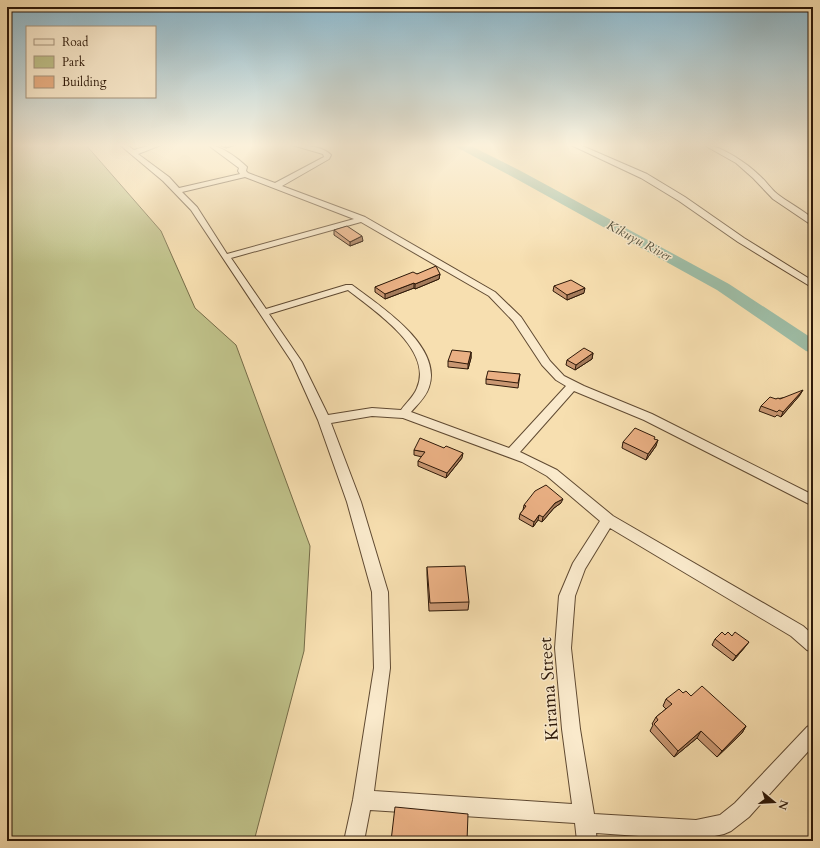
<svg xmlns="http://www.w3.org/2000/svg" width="820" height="848" viewBox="0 0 820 848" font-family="Cardo,serif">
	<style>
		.green { fill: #bfc189; stroke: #766c48 }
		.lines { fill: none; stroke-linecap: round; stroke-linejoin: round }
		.river { fill: #9ebda6; fill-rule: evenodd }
		.minor-casing { stroke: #604a32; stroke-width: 2 }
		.minor { fill: #faeacc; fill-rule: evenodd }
		.wall { fill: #c99772; stroke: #2d1808 }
		.shaded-wall { fill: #a47b5c; stroke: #2d1808 }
		.building { fill: #eab084; stroke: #2d1808 }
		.labels { text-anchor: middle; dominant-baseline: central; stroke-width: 3; stroke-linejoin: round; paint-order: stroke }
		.far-water-label { font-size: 13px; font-style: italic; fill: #55523f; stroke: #faeacc }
		.near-street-label { font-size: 18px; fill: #2d1808; stroke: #faeacc }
	</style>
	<rect width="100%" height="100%" fill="#f7dfb0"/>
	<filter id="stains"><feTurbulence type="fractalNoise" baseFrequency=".005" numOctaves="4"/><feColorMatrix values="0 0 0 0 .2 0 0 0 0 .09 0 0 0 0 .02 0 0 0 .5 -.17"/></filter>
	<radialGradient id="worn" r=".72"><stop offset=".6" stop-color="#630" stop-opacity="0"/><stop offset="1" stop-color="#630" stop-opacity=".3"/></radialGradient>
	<path class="green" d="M7 145H86L161 231 195 308 236 345 310 546 304 651 254 841H7Z"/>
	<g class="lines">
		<path class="river" d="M454 145H469L519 170 729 284 813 339V353L806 351 717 290 511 176 456 147Z"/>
		<defs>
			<path id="minor" d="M120 145H127L134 150 151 145H161L138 154 169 177 179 188 240 174 238 171 239 168 208 145C220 145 238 158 247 167L246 171 248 173 275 183 324 157 323 154 292 145C303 145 323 146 331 155L329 159 282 186 365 217 495 292 521 317 550 361 564 376 584 386 652 414 813 495V506L644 420 574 391 520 452 557 470 613 516 803 626 813 635V652L807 650 791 636 610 528 585 569 575 596 571 648 580 729 594 814 696 820 720 815 735 803 807 727 813 724V746L749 817 731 831 724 834 696 840 596 833 597 841H577L575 823 370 810 364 841H344L353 800 374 668 372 592 347 502 318 420 292 362 191 210 163 181ZM245 177 354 219 227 254 197 207 182 192ZM361 222 489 296 513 321 542 365 556 380 566 386 509 448 411 412C417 405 426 397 429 387 443 346 380 306 352 285H346L266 309 231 258ZM348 290C373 310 434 349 417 388 414 396 406 403 401 410L372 408 328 415 302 362 269 314ZM372 416 403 418 522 462 547 476 600 521 573 563 559 596 555 648 562 729 572 804 374 791 390 668 388 592 361 502 331 423Z
				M571 145H580L647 174 685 197 744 238 813 281V288L738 242 679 201 641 178Z
				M704 145C721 145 748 164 760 176 767 182 772 191 780 196 791 204 803 210 813 219V226L773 199 753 178 736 163Z"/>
		</defs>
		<use href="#minor" class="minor-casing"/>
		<use href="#minor" class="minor"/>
	</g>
	<path class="wall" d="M218 145H236L226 148Z
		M334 230 363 241 350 246 334 235Z
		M417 274H440L439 279 415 289 414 288 385 299 375 292V287Z
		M554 286 584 293 567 300 553 291Z
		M471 352V358L468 369 448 367V361Z
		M593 353 592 359 575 370 566 365 567 360Z
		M520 374 518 388 486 384V379Z
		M800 395 781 417 777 415 775 417 759 411 761 406 776 399Z
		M654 439 656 446 646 460 622 448 623 442Z
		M414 450 462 458 446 478 418 466V461L422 457 414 455Z
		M561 503 554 508 542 522 538 520 533 527 519 519 520 514 523 510 524 505Z
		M427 567 469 602 468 610 429 611 427 575Z
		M725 635 732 636 745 647 733 661 712 645 715 639Z
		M683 693 691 696 746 726 742 733 717 757 697 738 674 757 650 731 653 725 652 724 656 717 666 709 663 706 666 699Z"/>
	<path class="shaded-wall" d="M225 145H236L226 148Z
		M362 236 363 241 350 246V242Z
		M440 274 439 279 415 289V284Z
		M414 283V288L385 299V294Z
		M585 288 584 293 567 300V295Z
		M471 352V358L468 369V364Z
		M593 353 592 359 575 370 576 365Z
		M803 390 800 395 781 417 783 412Z
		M658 440 656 446 646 460 648 454Z
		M463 453 462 458 446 478 447 473Z
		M563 499 561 503 554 508 542 522 543 517 555 503Z
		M539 515 538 520 533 527 534 522Z
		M749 642 745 647 733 661 736 656Z
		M746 726 742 733 717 757 722 751Z
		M701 731 697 738 674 757 678 751Z"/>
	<path class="building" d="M347 226 362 236 350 242 334 230Z
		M436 266 440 274 415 284 414 283 385 294 375 287 413 272 417 274Z
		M571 280 585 288 567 295 554 286Z
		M584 348 593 353 576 365 567 360Z
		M452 350 471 352 468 364 448 361Z
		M488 371 520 374 518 383 486 379Z
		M803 390 783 412 779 410 777 412 761 406 770 397 776 399 778 398 780 399Z
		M635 428 655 437 654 439 658 440 648 454 623 442Z
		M420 438 444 448 446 446 463 453 447 473 418 461 425 452 414 450Z
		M546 485 563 499 555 503 543 517 539 515 534 522 520 514 526 506 524 505 535 491Z
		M465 566 469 602 430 603 427 567Z
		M722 632 725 635 728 632 732 636 735 632 749 642 736 656 715 639Z
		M702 686 746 726 722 751 701 731 678 751 654 724 658 720 656 717 672 704 666 699 679 689 683 693 686 691 691 696Z
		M395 807 468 814 467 841H391Z"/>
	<linearGradient id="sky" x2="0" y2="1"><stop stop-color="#8ab8ce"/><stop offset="0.55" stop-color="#fbf1db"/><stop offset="1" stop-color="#fbf1db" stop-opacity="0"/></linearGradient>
	<rect width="820" height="264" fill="url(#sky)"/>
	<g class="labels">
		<g class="far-water-label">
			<text transform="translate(639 241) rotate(28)">Kikuyu River</text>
		</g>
		<g class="near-street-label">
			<text transform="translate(549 689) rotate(-94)">Kirama Street</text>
		</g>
	</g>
	<rect width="820" height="848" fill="none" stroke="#f7dfb0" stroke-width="24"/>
	<rect x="8" y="8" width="804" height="832" fill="none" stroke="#2d1808" stroke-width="2"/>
	<rect x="12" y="12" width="796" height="824" fill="none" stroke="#2d1808"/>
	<rect x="26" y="26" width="130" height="72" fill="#faeacc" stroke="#a8967e"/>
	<rect x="34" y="39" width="20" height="6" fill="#faeacc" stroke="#a8967e"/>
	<text x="62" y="46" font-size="12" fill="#2d1808">Road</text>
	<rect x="34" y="56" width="20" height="12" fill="#bfc189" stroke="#a8967e"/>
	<text x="62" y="66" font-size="12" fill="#2d1808">Park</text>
	<rect x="34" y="76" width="20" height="12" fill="#eab084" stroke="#a8967e"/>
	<text x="62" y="86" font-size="12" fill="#2d1808">Building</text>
	<g transform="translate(774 802) rotate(108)" stroke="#faeacc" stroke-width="3" paint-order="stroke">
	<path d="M0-3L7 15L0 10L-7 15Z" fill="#2d1808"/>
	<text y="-6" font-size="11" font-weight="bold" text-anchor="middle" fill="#2d1808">N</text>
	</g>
	<rect width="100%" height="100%" filter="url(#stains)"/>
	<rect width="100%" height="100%" fill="url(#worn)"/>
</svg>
